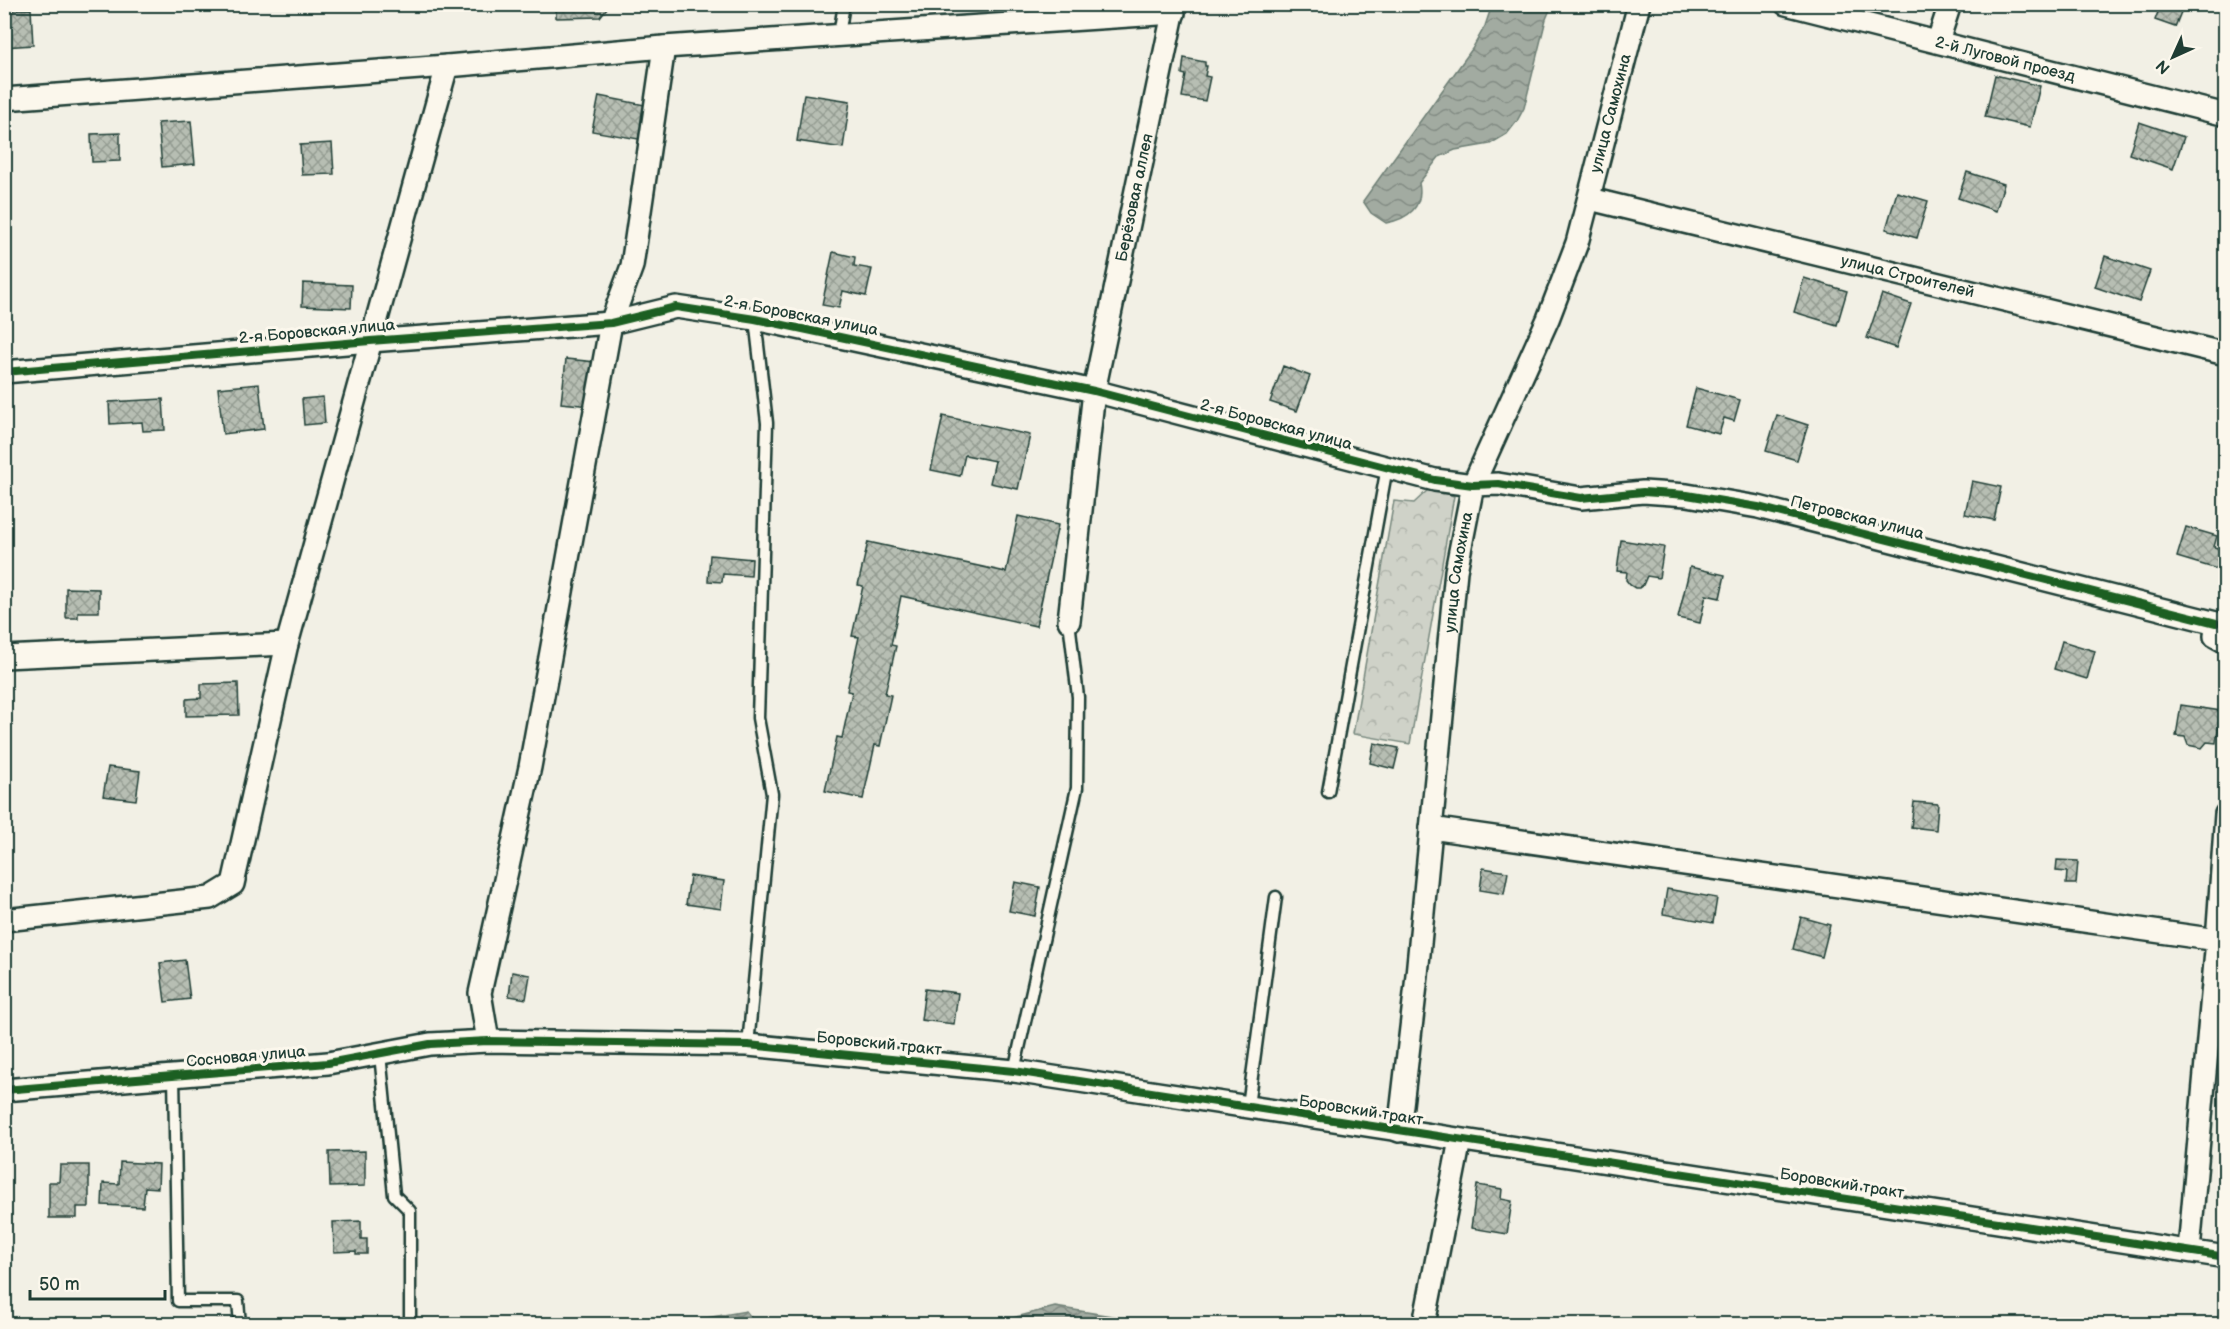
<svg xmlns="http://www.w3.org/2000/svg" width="2230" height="1329" viewBox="0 0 2230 1329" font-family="'Balsamiq Sans',sans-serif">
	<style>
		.forest { fill: url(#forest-crowns); stroke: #77887e; stroke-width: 1.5 }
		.water { fill: url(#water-waves); stroke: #6e7f75; stroke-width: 1.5 }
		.building { fill: url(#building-cross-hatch); stroke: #1f3d34; stroke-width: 1.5 }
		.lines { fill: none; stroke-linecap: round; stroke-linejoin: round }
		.lane-casing { stroke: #1f3d34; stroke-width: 15 }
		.street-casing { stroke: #1f3d34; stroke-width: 26 }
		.lane { stroke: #fbf7ec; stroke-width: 10 }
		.street { stroke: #fbf7ec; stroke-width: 21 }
		.cycleway-casing { stroke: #fbf7ec; stroke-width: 11 }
		.cycleway { stroke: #1b5e20; stroke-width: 8 }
		.labels { text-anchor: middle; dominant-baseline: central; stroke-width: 6; stroke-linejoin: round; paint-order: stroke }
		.street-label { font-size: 16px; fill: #1f3d34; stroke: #fbf7ec }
	</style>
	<defs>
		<pattern id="forest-crowns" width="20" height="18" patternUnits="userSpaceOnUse" patternTransform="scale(1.5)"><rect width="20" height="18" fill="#cfd2c8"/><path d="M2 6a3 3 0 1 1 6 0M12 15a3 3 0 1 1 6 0" fill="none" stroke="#b1b5ac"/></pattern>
		<pattern id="water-waves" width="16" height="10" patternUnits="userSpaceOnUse" patternTransform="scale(1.5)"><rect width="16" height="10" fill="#a2aba1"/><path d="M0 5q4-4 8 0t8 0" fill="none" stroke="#838c84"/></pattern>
		<pattern id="building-cross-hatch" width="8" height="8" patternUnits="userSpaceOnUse" patternTransform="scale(1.5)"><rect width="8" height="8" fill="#b7beb3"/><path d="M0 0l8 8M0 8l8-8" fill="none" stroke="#949c92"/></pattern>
	</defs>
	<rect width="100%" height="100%" fill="#f2f0e5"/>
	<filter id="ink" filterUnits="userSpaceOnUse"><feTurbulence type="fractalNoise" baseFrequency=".0167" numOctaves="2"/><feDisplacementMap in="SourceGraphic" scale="12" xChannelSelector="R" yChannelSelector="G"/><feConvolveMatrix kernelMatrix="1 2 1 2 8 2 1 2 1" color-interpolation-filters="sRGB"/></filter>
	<g filter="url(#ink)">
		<path class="forest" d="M1430 488 1454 496 1410 744 1353 734 1394 501 1414 503Z"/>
		<path class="water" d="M1492 5H1552L1546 19 1524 108 1517 121 1507 134 1490 144 1455 150 1439 157 1419 183C1424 207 1408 219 1386 223L1371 213 1363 201 1472 49 1485 26Z
			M1055 1307 1118 1317 1122 1324H989Z
			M746 1311 756 1324H672Z"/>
		<path class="building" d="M556 4H607V8L600 17 556 18Z
			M2161 4H2175L2183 7 2175 27 2155 20Z
			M31 9 33 45 4 47V10Z
			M1184 58 1205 62V66H1207L1205 76 1210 77 1205 101 1182 97 1186 75 1182 74Z
			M1995 75 2040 86 2030 127 1985 117Z
			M804 94 850 101 843 148 797 141Z
			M599 96 650 106 644 140 592 131Z
			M191 121 195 164 162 167 158 123Z
			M2139 122 2184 137 2173 169 2129 154Z
			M120 133V161L92 162 91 134Z
			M332 143 334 174 302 175 300 145Z
			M1967 172 2004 184 1996 211 1958 198Z
			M1897 192 1928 201 1917 238 1886 229Z
			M833 252 855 257 854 266 872 269 866 296 843 291 839 308 822 305Z
			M2105 256 2150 271 2139 302 2095 287Z
			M1804 278 1847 291 1837 325 1794 312Z
			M303 283 352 285 351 308 302 306Z
			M1882 294 1911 304 1896 348 1867 338Z
			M566 359 596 362 591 406 561 403Z
			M1283 366 1310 376 1297 411 1270 402Z
			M259 384 264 429 223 434 218 388Z
			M1696 388 1740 400 1734 421 1724 418 1719 434 1686 425Z
			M323 397 325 423 304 425 302 399Z
			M163 399 165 430 143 431 142 422 110 424 109 402Z
			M1777 415 1808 425 1797 460 1766 451Z
			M943 416 1030 435 1018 489 990 483 995 461 965 455 960 476 931 470Z
			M1972 481 2001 487 1994 520 1965 514Z
			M1018 516 1058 525 1036 626 901 596 891 645 896 646 885 694 891 695 880 746 875 745 863 799 825 791 837 737 842 738 852 692 847 691 859 637 852 636 863 586 858 585 868 542 1006 572Z
			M2186 527 2217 536 2214 547 2222 549 2217 569 2177 557Z
			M1621 540 1664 547 1659 578 1647 576 1643 585 1639 588H1635L1630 585 1626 580 1627 572 1617 571Z
			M710 555 752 559 751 576 723 574 722 582 708 581Z
			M1690 567 1725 575 1720 598 1706 595 1700 623 1678 618Z
			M66 588 99 589V612H78V618H66Z
			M2062 641 2095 651 2087 679 2054 669Z
			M238 683 239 715 186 716V699L201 698V684Z
			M2181 705 2221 711 2216 743 2207 742 2202 748 2188 745 2185 737 2176 736Z
			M1374 743 1399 748 1394 769 1370 763Z
			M108 767 140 771 136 800 103 796Z
			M1914 802 1938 804 1936 830 1911 827Z
			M2057 860 2078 861 2076 884H2066L2067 872 2056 871Z
			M1483 868 1508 872 1504 894 1480 890Z
			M690 876 724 881 721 909 686 904Z
			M1015 882 1040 887 1035 916 1009 911Z
			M1667 889 1717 898 1713 923 1663 914Z
			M1801 917 1830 925 1822 957 1793 949Z
			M185 960 190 999 165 1002 160 963Z
			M512 972 530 975 526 999 509 996Z
			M925 989 958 993 954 1024 921 1020Z
			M365 1151V1186L330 1187 329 1152Z
			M120 1162 159 1164 158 1188 145 1187 143 1207 102 1205 103 1183 119 1184Z
			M60 1165H89V1207H77V1218H49V1182H59Z
			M1477 1185 1502 1189 1501 1199 1512 1201 1507 1234 1471 1228Z
			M361 1221V1239H367V1254H356V1251L334 1252 333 1222Z
			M186 1321H231V1324H186Z"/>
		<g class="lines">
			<defs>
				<path id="lane" d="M839 35 844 4
					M1328 792 1387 467
					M748 1045 772 794 758 718 767 423 755 319
					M380 1054 394 1195 410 1211V1324
					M1014 1071 1077 788 1078 697 1069 621
					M174 1076 178 1301H238L240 1324
					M1248 1106 1276 897"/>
				<g id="street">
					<path id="s1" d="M1786 4 2226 115"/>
					<path d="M1938 41 1950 4"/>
					<path d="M4 99 447 66 664 47 1174 13"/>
					<path id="s2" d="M1590 199 2226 354"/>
					<path d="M4 372 370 341 611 323 676 307 755 319 1094 391 1435 480 1473 485 1498 484 1581 498 1643 492 1687 495 1758 507 2216 623"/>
					<path id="s3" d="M1069 621 1094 391 1175 4"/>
					<path d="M2216 623 2215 636 2226 642"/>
					<path d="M4 657 287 644"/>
					<path d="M1431 828 2217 940"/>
					<path d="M4 920 210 898 233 884 287 644 447 66"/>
					<path d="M488 1041 480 993 530 767 611 323 632 266 664 47"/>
					<path d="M4 1090 328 1063 430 1044 488 1041 748 1045 1014 1071 2226 1257"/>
					<path id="s4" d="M1399 1131 1416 985 1456 571 1473 485 1548 319 1577 243 1639 4"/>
					<path d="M2189 1250 2217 940 2226 814"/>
					<path d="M1424 1324 1460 1140"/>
				</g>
			</defs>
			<use href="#lane" class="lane-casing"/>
			<use href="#street" class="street-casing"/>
			<use href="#lane" class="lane"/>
			<use href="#street" class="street"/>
			<defs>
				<path id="cycleway" d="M4 372 370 341 611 323 676 307 755 319 1094 391 1435 480 1473 485 1498 484 1581 498 1643 492 1687 495 1758 507 2216 623
					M4 1090 328 1063 430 1044 488 1041 748 1045 1014 1071 2226 1257"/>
			</defs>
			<use href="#cycleway" class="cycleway-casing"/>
			<use href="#cycleway" class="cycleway"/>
		</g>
	</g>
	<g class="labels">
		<g class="street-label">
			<text stroke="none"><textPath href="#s1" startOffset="226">2-й Луговой проезд</textPath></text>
			<text stroke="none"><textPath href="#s4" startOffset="1048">улица Самохина</textPath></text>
			<text stroke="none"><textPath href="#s3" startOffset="429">Берёзовая аллея</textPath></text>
			<text stroke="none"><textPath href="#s2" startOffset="327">улица Строителей</textPath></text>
			<text transform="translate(801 316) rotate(11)">2-я Боровская улица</text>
			<text transform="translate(317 332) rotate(-5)">2-я Боровская улица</text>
			<text transform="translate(1276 425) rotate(15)">2-я Боровская улица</text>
			<text transform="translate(1857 518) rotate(14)">Петровская улица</text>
			<text stroke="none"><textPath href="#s4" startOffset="562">улица Самохина</textPath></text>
			<text transform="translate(879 1044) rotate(6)">Боровский тракт</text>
			<text transform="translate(246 1057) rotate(-5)">Сосновая улица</text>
			<text transform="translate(1361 1111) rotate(9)">Боровский тракт</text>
			<text transform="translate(1842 1184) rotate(9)">Боровский тракт</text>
		</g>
	</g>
	<rect width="2230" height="1329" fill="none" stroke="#fbf7ec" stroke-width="24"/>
	<rect x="12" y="12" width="2206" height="1305" fill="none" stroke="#1f3d34" stroke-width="2" filter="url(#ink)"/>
	<g transform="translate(2173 57) rotate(225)" stroke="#fbf7ec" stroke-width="4.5" paint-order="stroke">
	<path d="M0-4.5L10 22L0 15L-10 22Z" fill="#1f3d34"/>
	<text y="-9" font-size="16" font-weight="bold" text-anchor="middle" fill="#1f3d34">N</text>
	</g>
	<path d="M30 1290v9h135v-9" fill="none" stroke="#1f3d34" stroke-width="3"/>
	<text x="39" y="1290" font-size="18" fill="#1f3d34" stroke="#fbf7ec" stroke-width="4.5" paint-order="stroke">50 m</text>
</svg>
